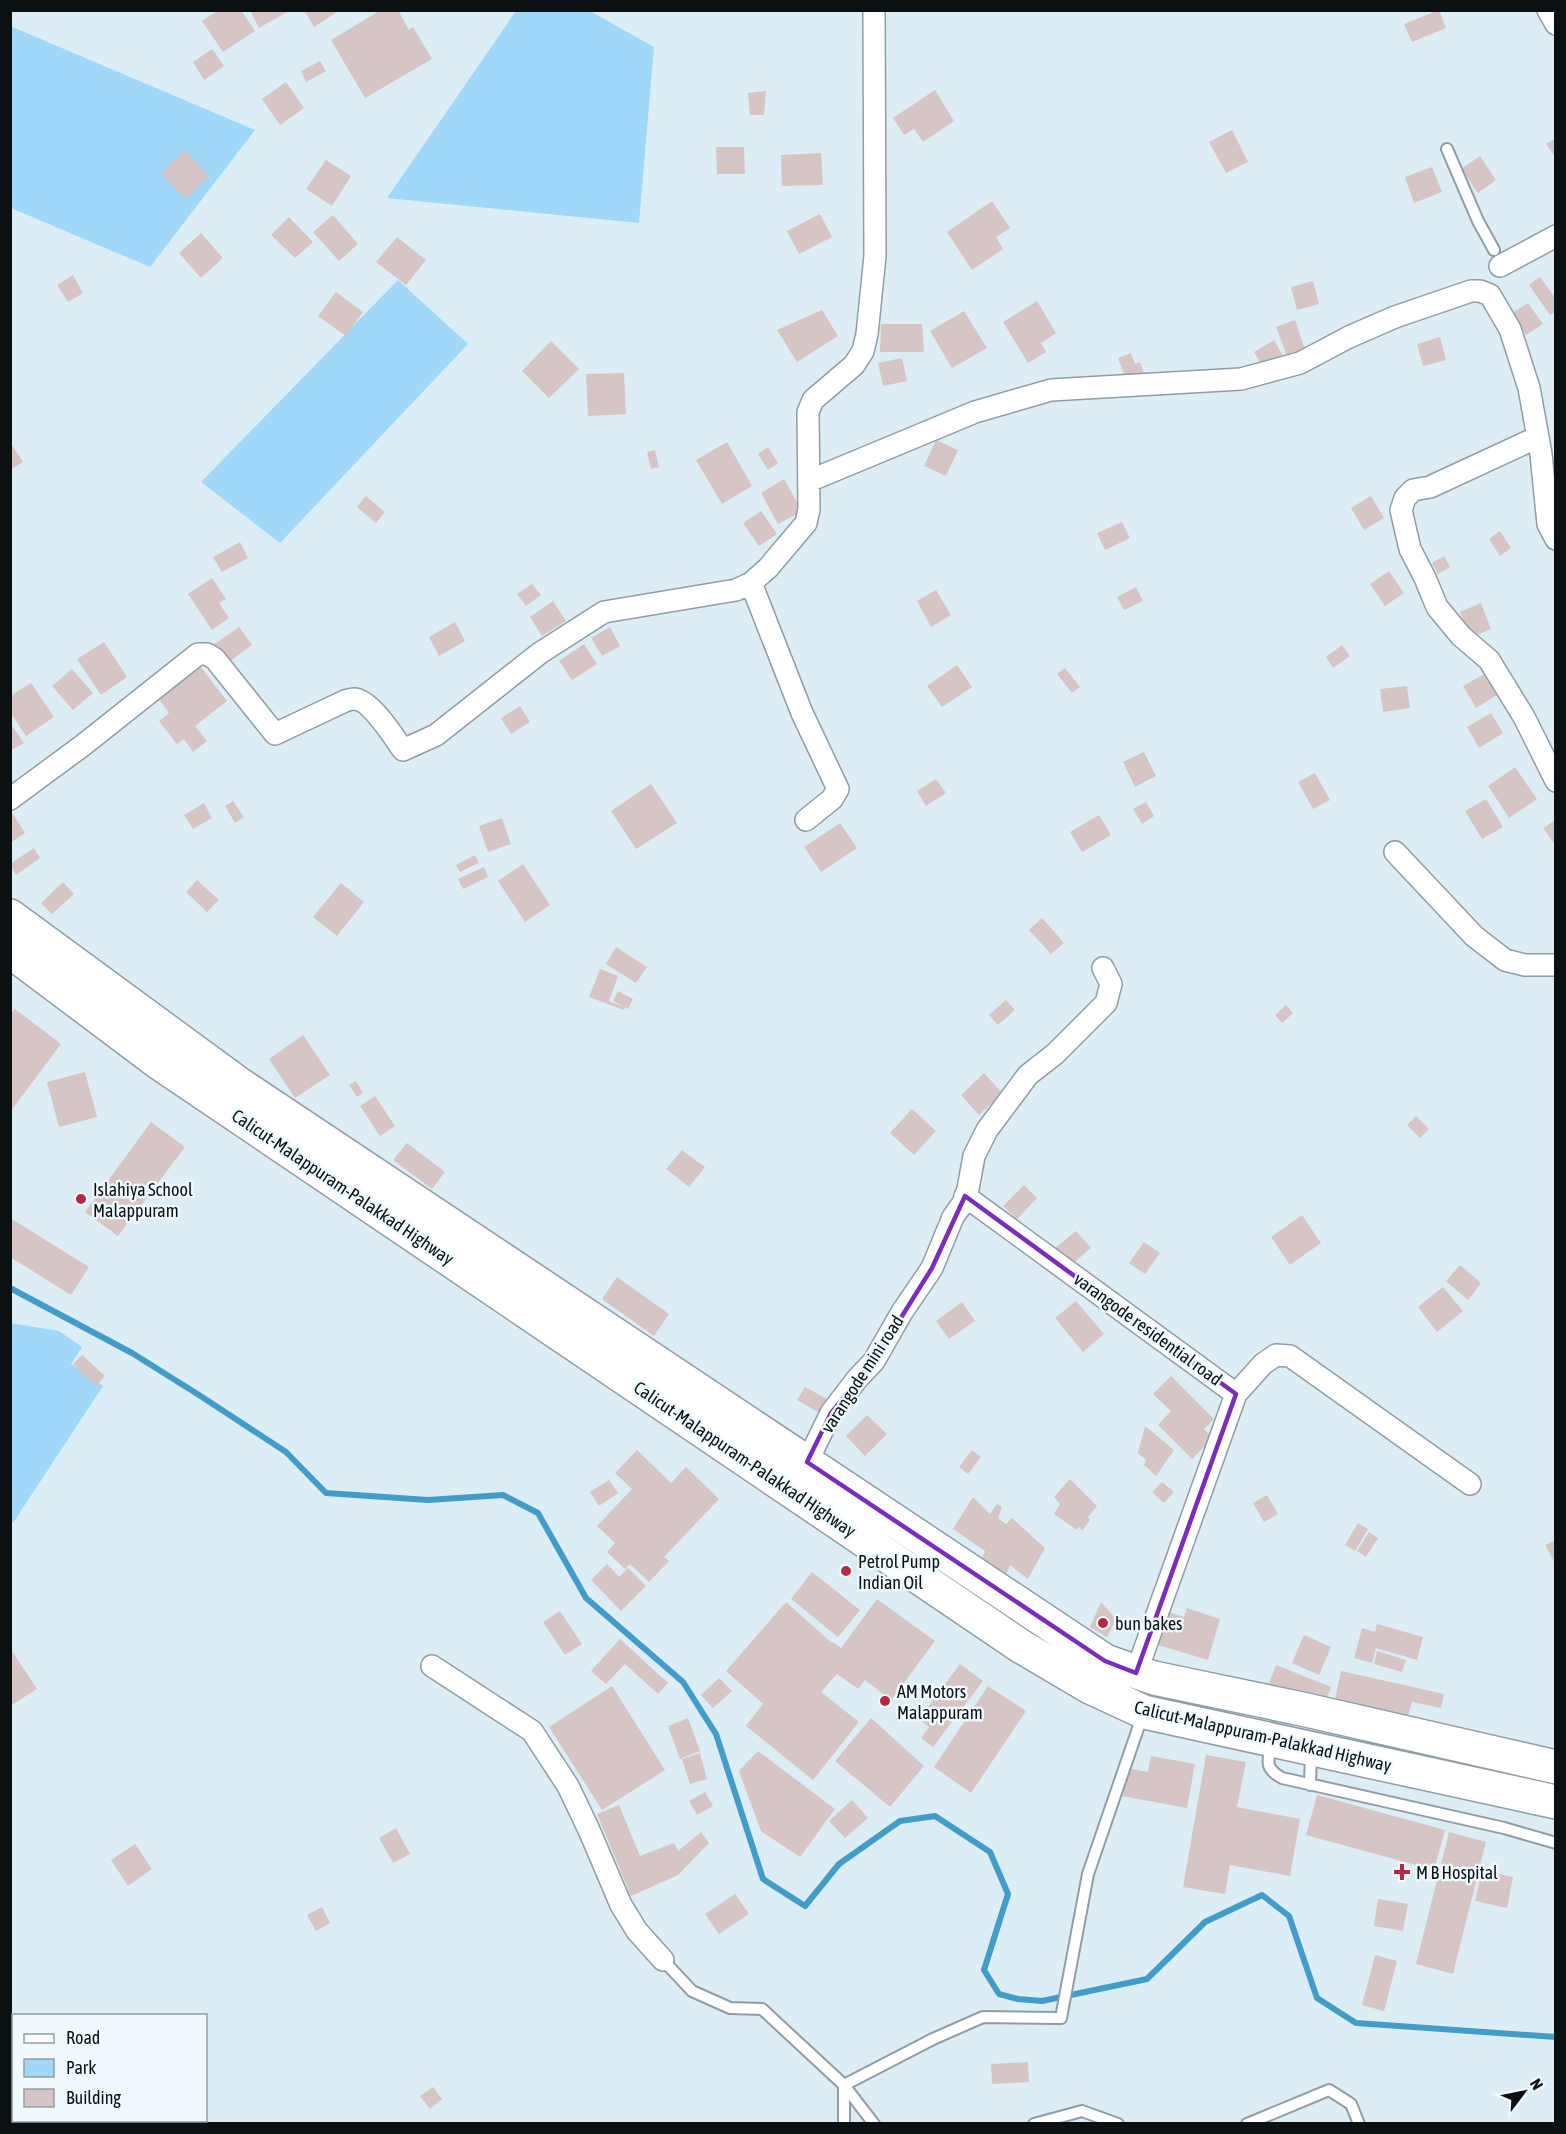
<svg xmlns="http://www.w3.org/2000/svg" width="1566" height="2134" viewBox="0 0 1566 2134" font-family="'Asap Condensed',sans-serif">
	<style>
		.green { fill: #9fd8f8 }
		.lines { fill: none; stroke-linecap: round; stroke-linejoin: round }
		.stream { stroke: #409cc8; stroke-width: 6 }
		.building { fill: #d7c4c4 }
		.lane-casing { stroke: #8e9da6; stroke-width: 14 }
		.street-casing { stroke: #8e9da6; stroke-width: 24 }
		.highway-casing { stroke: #8e9da6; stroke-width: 36 }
		.lane { stroke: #fff; stroke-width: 10 }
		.street { stroke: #fff; stroke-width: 21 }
		.highway { stroke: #fff; stroke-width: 33 }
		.marked { fill: none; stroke: #7b2cbf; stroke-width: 4.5; stroke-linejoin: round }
		.poi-dot { fill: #b82743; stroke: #eff9fe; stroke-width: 2 }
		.labels { text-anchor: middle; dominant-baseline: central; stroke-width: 5; stroke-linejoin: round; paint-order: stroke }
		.street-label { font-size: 18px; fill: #0b1013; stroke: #eff9fe }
		.poi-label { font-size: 18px; fill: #0b1013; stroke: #eff9fe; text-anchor: start }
	</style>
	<rect width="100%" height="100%" fill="#ddedf6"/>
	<path class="green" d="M516 11H590L654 47 639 223 387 198Z
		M10 26 255 130 150 267 11 208Z
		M398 280 468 344 280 543 201 482Z
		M10 1323 59 1331 82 1347 71 1364 103 1386 13 1523 10 1521Z"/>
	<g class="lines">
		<path class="stream" d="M10 1288 132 1353 199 1395 286 1452 326 1493 428 1500 503 1495 538 1513 586 1598 683 1682 716 1734 763 1879 805 1906 839 1864 900 1821 935 1816 990 1852 1008 1894 984 1970 999 1994 1018 1999 1042 2001 1147 1979 1205 1922 1262 1895 1289 1916 1317 1998 1356 2023 1556 2037"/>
	</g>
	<path class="building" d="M219 10H241L255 31 223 52 202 21Z
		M250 10H286L287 12 259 28Z
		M304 10H340L314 27Z
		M381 10H398L409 30 413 27 432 59 365 98 331 40Z
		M1439 10 1446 28 1412 42 1404 24Z
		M212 49 224 66 204 80 193 62Z
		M320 61 326 71 306 82 301 71Z
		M286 82 304 108 280 125 262 99Z
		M935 90 954 121 923 142 914 129 904 135 893 118Z
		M766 91 764 115H750L748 93Z
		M1232 130 1248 162 1226 173 1209 142Z
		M1556 138V158L1546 144Z
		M716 147H744L745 174H717Z
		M185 150 209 176 186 199 161 173Z
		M821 153 823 185 782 186 781 155Z
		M1480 156 1496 180 1478 193 1461 169Z
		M326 160 351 176 332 206 306 189Z
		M1432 167 1442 192 1414 203 1405 177Z
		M992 201 1010 228 996 237 1003 249 972 270 947 232Z
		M820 214 832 237 799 254 787 231Z
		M333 215 358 244 339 261 313 232Z
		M289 217 313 242 295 258 271 235Z
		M201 233 223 258 201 278 179 253Z
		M397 237 426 260 406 285 376 262Z
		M73 275 83 293 68 302 57 285Z
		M1540 277 1556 299V311L1550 315 1529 285Z
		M1313 281 1319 304 1297 310 1291 287Z
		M336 292 363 312 346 336 318 316Z
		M1037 301 1056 333 1041 343 1046 352 1028 363 1003 322Z
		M1528 303 1543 324 1526 335 1512 313Z
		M822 310 838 336 797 362 777 330Z
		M964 311 987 348 952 368 930 331Z
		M1295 320 1305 350 1287 356 1276 327Z
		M881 324H922L924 352H880Z
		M1440 337 1446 360 1423 366 1417 344Z
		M1274 340 1283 356 1263 367 1254 352Z
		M551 341 579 369 549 398 522 371Z
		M1131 353 1135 364 1140 362 1144 373 1126 379 1118 358Z
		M902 358 907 381 883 386 878 363Z
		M624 373 626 414 588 416 586 374Z
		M936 440 958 450 946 476 924 466Z
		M10 442 23 462 10 470Z
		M727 442 752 486 722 504 696 460Z
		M768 447 778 463 768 470 758 454Z
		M655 450 659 467 651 469 647 452Z
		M784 479 802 511 778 524 761 493Z
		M366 496 385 512 376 523 357 507Z
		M1371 496 1384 518 1364 530 1351 508Z
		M761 511 777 534 759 546 743 523Z
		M1122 522 1130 538 1105 550 1097 533Z
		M1500 531 1511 548 1500 556 1489 539Z
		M240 542 248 558 222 572 213 557Z
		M1444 556 1450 567 1438 574 1432 563Z
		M1389 571 1404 593 1385 606 1370 584Z
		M212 578 226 599 219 603 229 618 212 630 188 594Z
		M532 584 541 595 526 606 517 594Z
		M1136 587 1143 601 1124 610 1117 597Z
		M936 590 951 615 931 627 917 601Z
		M553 601 566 621 542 636 530 617Z
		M1481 603 1491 629 1470 638 1460 612Z
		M455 622 465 641 439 656 429 637Z
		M239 627 252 645 226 664 213 645Z
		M610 627 620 646 602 656 591 638Z
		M104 642 127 677 101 695 77 659Z
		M584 644 597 664 572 680 559 661Z
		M1342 645 1350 656 1333 668 1326 657Z
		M957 665 972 687 942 707 927 686Z
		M200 666 227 701 195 726 207 741 193 752 184 739 177 744 159 721 169 713 158 698Z
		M1065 668 1080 687 1072 693 1057 674Z
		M72 669 93 693 73 710 52 686Z
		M1490 671 1502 692 1476 708 1463 686Z
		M31 683 54 717 26 736 10 712V696Z
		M1407 686 1410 708 1383 712 1380 689Z
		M520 706 530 722 511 734 501 718Z
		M1491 713 1503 733 1479 748 1467 727Z
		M10 723 24 743 10 751Z
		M1144 752 1156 776 1135 787 1123 762Z
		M1515 767 1537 799 1509 818 1488 786Z
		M1315 773 1330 800 1313 809 1298 782Z
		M936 779 946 793 926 806 917 791Z
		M651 784 677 823 636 849 611 811Z
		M1486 799 1503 827 1482 839 1465 811Z
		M233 801 244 817 235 823 225 806Z
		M1146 802 1154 816 1142 824 1133 809Z
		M204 803 212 818 193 829 184 815Z
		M13 814 25 833 10 843V816Z
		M1099 815 1111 835 1082 852 1070 832Z
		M502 818 511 844 488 852 479 826Z
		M1556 820V846L1543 828Z
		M840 823 857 848 821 872 804 847Z
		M34 848 40 858 16 875 10 864Z
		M475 855 479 863 460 872 456 865Z
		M523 864 550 905 525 922 498 881Z
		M484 867 488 877 463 889 458 879Z
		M197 880 219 900 207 912 186 892Z
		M63 882 74 894 52 914 41 903Z
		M341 883 364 902 337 936 313 917Z
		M1042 918 1064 943 1051 954 1029 930Z
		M616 947 647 967 636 983 606 964Z
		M600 969 618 976 609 1001 624 1007 613 1001 618 991 633 999 628 1009 625 1007 624 1010 589 997Z
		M1006 1000 1015 1010 998 1025 989 1015Z
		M1286 1005 1293 1013 1282 1023 1275 1015Z
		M15 1009 61 1044 10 1112V1014Z
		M303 1035 330 1075 295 1098 269 1059Z
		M85 1072 97 1117 59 1127 47 1082Z
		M984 1073 1002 1093 979 1115 961 1095Z
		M356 1081 363 1093 357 1097 349 1085Z
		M375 1096 395 1126 380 1136 360 1106Z
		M912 1109 936 1131 914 1155 890 1133Z
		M1416 1116 1429 1129 1420 1138 1407 1125Z
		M151 1122 185 1147 118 1236 85 1212Z
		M407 1143 445 1172 432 1189 393 1160Z
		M682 1150 705 1167 689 1187 666 1169Z
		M1024 1185 1037 1198 1017 1219 1003 1206Z
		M1302 1215 1321 1243 1290 1265 1271 1237Z
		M10 1218 89 1267 71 1295 10 1257Z
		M1076 1231 1091 1248 1070 1266 1055 1248Z
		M1144 1242 1160 1253 1145 1274 1129 1263Z
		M1460 1265 1481 1283 1468 1300 1446 1281Z
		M617 1277 669 1314 654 1336 602 1299Z
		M1443 1287 1463 1311 1437 1332 1418 1307Z
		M1076 1301 1104 1334 1083 1352 1055 1318Z
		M962 1302 975 1321 949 1339 936 1321Z
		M82 1355 105 1376 96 1386 73 1364Z
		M1171 1376 1214 1419 1204 1429 1213 1438 1192 1459 1158 1425 1171 1411 1153 1394Z
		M805 1387 836 1404 828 1418 797 1400Z
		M867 1415 887 1434 865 1456 846 1436Z
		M1145 1426 1174 1450 1156 1476 1144 1465 1146 1460 1138 1453Z
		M637 1450 671 1483 686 1467 719 1499 664 1557 669 1561 649 1582 630 1564 625 1569 607 1552 615 1543 597 1526 632 1489 615 1473Z
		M972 1450 981 1457 968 1474 959 1467Z
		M1070 1479 1097 1506 1088 1517 1090 1520 1082 1531 1079 1527 1077 1530 1054 1514 1060 1504 1054 1497Z
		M609 1480 618 1493 599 1506 590 1492Z
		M1162 1482 1174 1492 1164 1503 1152 1492Z
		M1267 1495 1278 1514 1264 1522 1253 1503Z
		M973 1497 990 1514 997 1504 1002 1507 998 1518 1006 1524 1012 1518 1045 1548 1028 1579 1010 1565 1005 1578 981 1561 985 1551 953 1529Z
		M1358 1523 1368 1529 1355 1551 1345 1545Z
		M1369 1532 1378 1538 1366 1557 1357 1551Z
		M1556 1540V1565L1545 1545Z
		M607 1564 619 1577 628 1568 646 1586 621 1611 591 1580Z
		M812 1572 860 1610 838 1637 791 1599Z
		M877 1599 935 1641 891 1700 865 1680 858 1689 837 1674 821 1692 859 1722 813 1780 746 1726 763 1704 726 1671 786 1602 832 1643 833 1642 841 1648Z
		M1101 1602 1116 1619 1107 1637 1090 1627Z
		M1187 1608 1220 1619 1208 1660 1155 1644 1165 1611 1184 1617Z
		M560 1611 582 1644 565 1655 543 1622Z
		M1377 1624 1423 1637 1417 1660 1376 1648 1372 1663 1354 1658 1362 1628 1375 1632Z
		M1304 1635 1331 1647 1319 1675 1292 1663Z
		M620 1639 668 1683 658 1694 625 1664 606 1684 591 1671Z
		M10 1648 37 1689 10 1706Z
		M1377 1651 1406 1660 1402 1672 1374 1664Z
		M960 1664 983 1681 933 1747 921 1738 929 1727 919 1719Z
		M1276 1665 1331 1687 1324 1705 1269 1683Z
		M1341 1671 1444 1694 1441 1708 1412 1702 1408 1716 1335 1699Z
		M719 1678 732 1691 713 1708 701 1695Z
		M612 1686 665 1770 602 1810 549 1727Z
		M988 1686 1026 1711 971 1793 934 1767Z
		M688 1718 700 1751 680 1759 668 1726Z
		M871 1718 924 1766 890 1807 835 1761Z
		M758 1751 835 1809 800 1857 761 1831 739 1771Z
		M700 1753 707 1779 690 1784 682 1759Z
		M1206 1755 1246 1762 1237 1807 1300 1819 1290 1876 1230 1865 1225 1894 1183 1887Z
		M1151 1756 1195 1764 1187 1808 1122 1796 1127 1768 1148 1772Z
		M705 1792 713 1806 697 1815 689 1801Z
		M1317 1795 1445 1830 1434 1870 1306 1835Z
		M852 1800 868 1818 845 1838 829 1821Z
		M619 1805 640 1856 674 1843 678 1851 701 1832 709 1843 678 1875 631 1896 597 1814Z
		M396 1828 410 1854 393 1863 379 1838Z
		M1449 1832 1486 1842 1453 1974 1416 1964Z
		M135 1844 152 1869 128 1886 111 1860Z
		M1482 1870 1513 1877 1507 1908 1475 1901Z
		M735 1894 749 1914 719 1934 705 1914Z
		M1378 1899 1408 1904 1403 1931 1374 1926Z
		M322 1907 330 1923 316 1931 307 1915Z
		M1375 1955 1397 1961 1384 2011 1362 2005Z
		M1028 2062 1029 2082 992 2084 991 2064Z
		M433 2087 442 2099 430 2109 420 2096Z"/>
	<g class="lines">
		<defs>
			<path id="lane" d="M1447 149 1478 221 1494 250
				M1271 1743C1268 1762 1264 1768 1282 1778L1504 1828 1556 1843
				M1310 1785 1311 1752
				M663 1960 692 1991 730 2008 762 2009 844 2085 933 2039 983 2017 1061 2018 1088 1874 1143 1714
				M844 2085 874 2124
				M844 2124V2085
				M1034 2124 1082 2111 1118 2124
				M1247 2124 1329 2090 1351 2104 1359 2124"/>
			<path id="street" d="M1548 10 1556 24
				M1500 266 1556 236
				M1538 437 1430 487 1413 490 1405 498 1401 510 1410 549 1425 578 1437 607 1461 636 1489 660 1524 717 1556 781
				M809 481 975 412 1051 390 1241 379 1300 363 1349 337 1395 317 1471 291H1480L1490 295 1510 329 1529 388 1541 454 1548 524 1556 539
				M751 583 802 713 838 789 832 799 806 820
				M10 799 82 746 198 654H207L215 659 275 734 345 701C348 700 351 699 354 699 370 699 394 737 403 750L436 735 540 653 604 612 736 590 751 583 768 568 806 523 809 509 808 412 813 400 854 365 863 351 867 334 875 256 874 10
				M1395 852 1474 936 1505 960 1525 965H1556
				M965 1196 1236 1394
				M807 1462 831 1413 857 1379 874 1361 902 1312 932 1268 953 1217 963 1203 968 1189 974 1156 987 1130 1028 1075 1055 1054 1106 1003 1111 984 1103 968
				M432 1666 532 1731 568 1786 589 1830 621 1905 637 1931 663 1960
				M1136 1673 1236 1394 1263 1364 1276 1355 1290 1356 1470 1484"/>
			<path id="highway" d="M10 916 239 1084 1105 1661 1154 1678 1302 1709 1556 1767
				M10 951 158 1062 1022 1647 1090 1687 1144 1712 1556 1802"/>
		</defs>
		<use href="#lane" class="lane-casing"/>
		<use href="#street" class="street-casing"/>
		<use href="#highway" class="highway-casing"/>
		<use href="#lane" class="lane"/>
		<use href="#street" class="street"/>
		<use href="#highway" class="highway"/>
	</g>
	<path class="marked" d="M965 1196 1236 1394 1136 1673 1105 1661 807 1462 831 1413 874 1361 932 1268Z"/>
	<g class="poi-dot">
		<circle cx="81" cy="1199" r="6"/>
		<circle cx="846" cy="1571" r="6"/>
		<circle cx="1103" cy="1623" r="6"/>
		<circle cx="885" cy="1701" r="6"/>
		<path d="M1399 1863h6v6h6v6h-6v6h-6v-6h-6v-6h6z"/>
	</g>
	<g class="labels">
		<g class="street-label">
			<text transform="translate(343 1187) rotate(34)">Calicut-Malappuram-Palakkad Highway</text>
			<text transform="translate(1148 1329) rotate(36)">varangode residential road</text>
			<text transform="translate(862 1374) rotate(-57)">varangode mini road</text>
			<text transform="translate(745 1459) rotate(34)">Calicut-Malappuram-Palakkad Highway</text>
			<text transform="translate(1263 1736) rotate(13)">Calicut-Malappuram-Palakkad Highway</text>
		</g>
		<g class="poi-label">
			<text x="93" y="1189">Islahiya School<tspan x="93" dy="21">Malappuram</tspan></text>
			<text x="858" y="1561">Petrol Pump<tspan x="858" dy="21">Indian Oil</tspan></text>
			<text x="1115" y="1623">bun bakes</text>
			<text x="897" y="1691">AM Motors<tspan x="897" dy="21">Malappuram</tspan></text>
			<text x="1416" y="1872">M B Hospital</text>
		</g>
	</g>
	<rect width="1566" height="2134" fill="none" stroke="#0b1013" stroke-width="24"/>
	<rect x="12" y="2014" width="195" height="108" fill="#eff9fe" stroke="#949ca0" stroke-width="1.5"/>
	<rect x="24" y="2034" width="30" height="9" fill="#ffffff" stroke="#949ca0" stroke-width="1.5"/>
	<text x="66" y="2044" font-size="18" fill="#0b1013">Road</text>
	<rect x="24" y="2059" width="30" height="18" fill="#9fd8f8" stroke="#949ca0" stroke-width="1.5"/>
	<text x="66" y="2074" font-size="18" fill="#0b1013">Park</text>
	<rect x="24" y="2089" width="30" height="18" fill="#d7c4c4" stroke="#949ca0" stroke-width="1.5"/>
	<text x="66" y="2104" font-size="18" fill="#0b1013">Building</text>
	<g transform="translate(1524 2092) rotate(58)" stroke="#eff9fe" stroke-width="4.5" paint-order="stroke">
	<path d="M0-4.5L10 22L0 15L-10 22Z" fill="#0b1013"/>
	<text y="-9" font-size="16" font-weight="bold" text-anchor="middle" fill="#0b1013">N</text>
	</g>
</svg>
